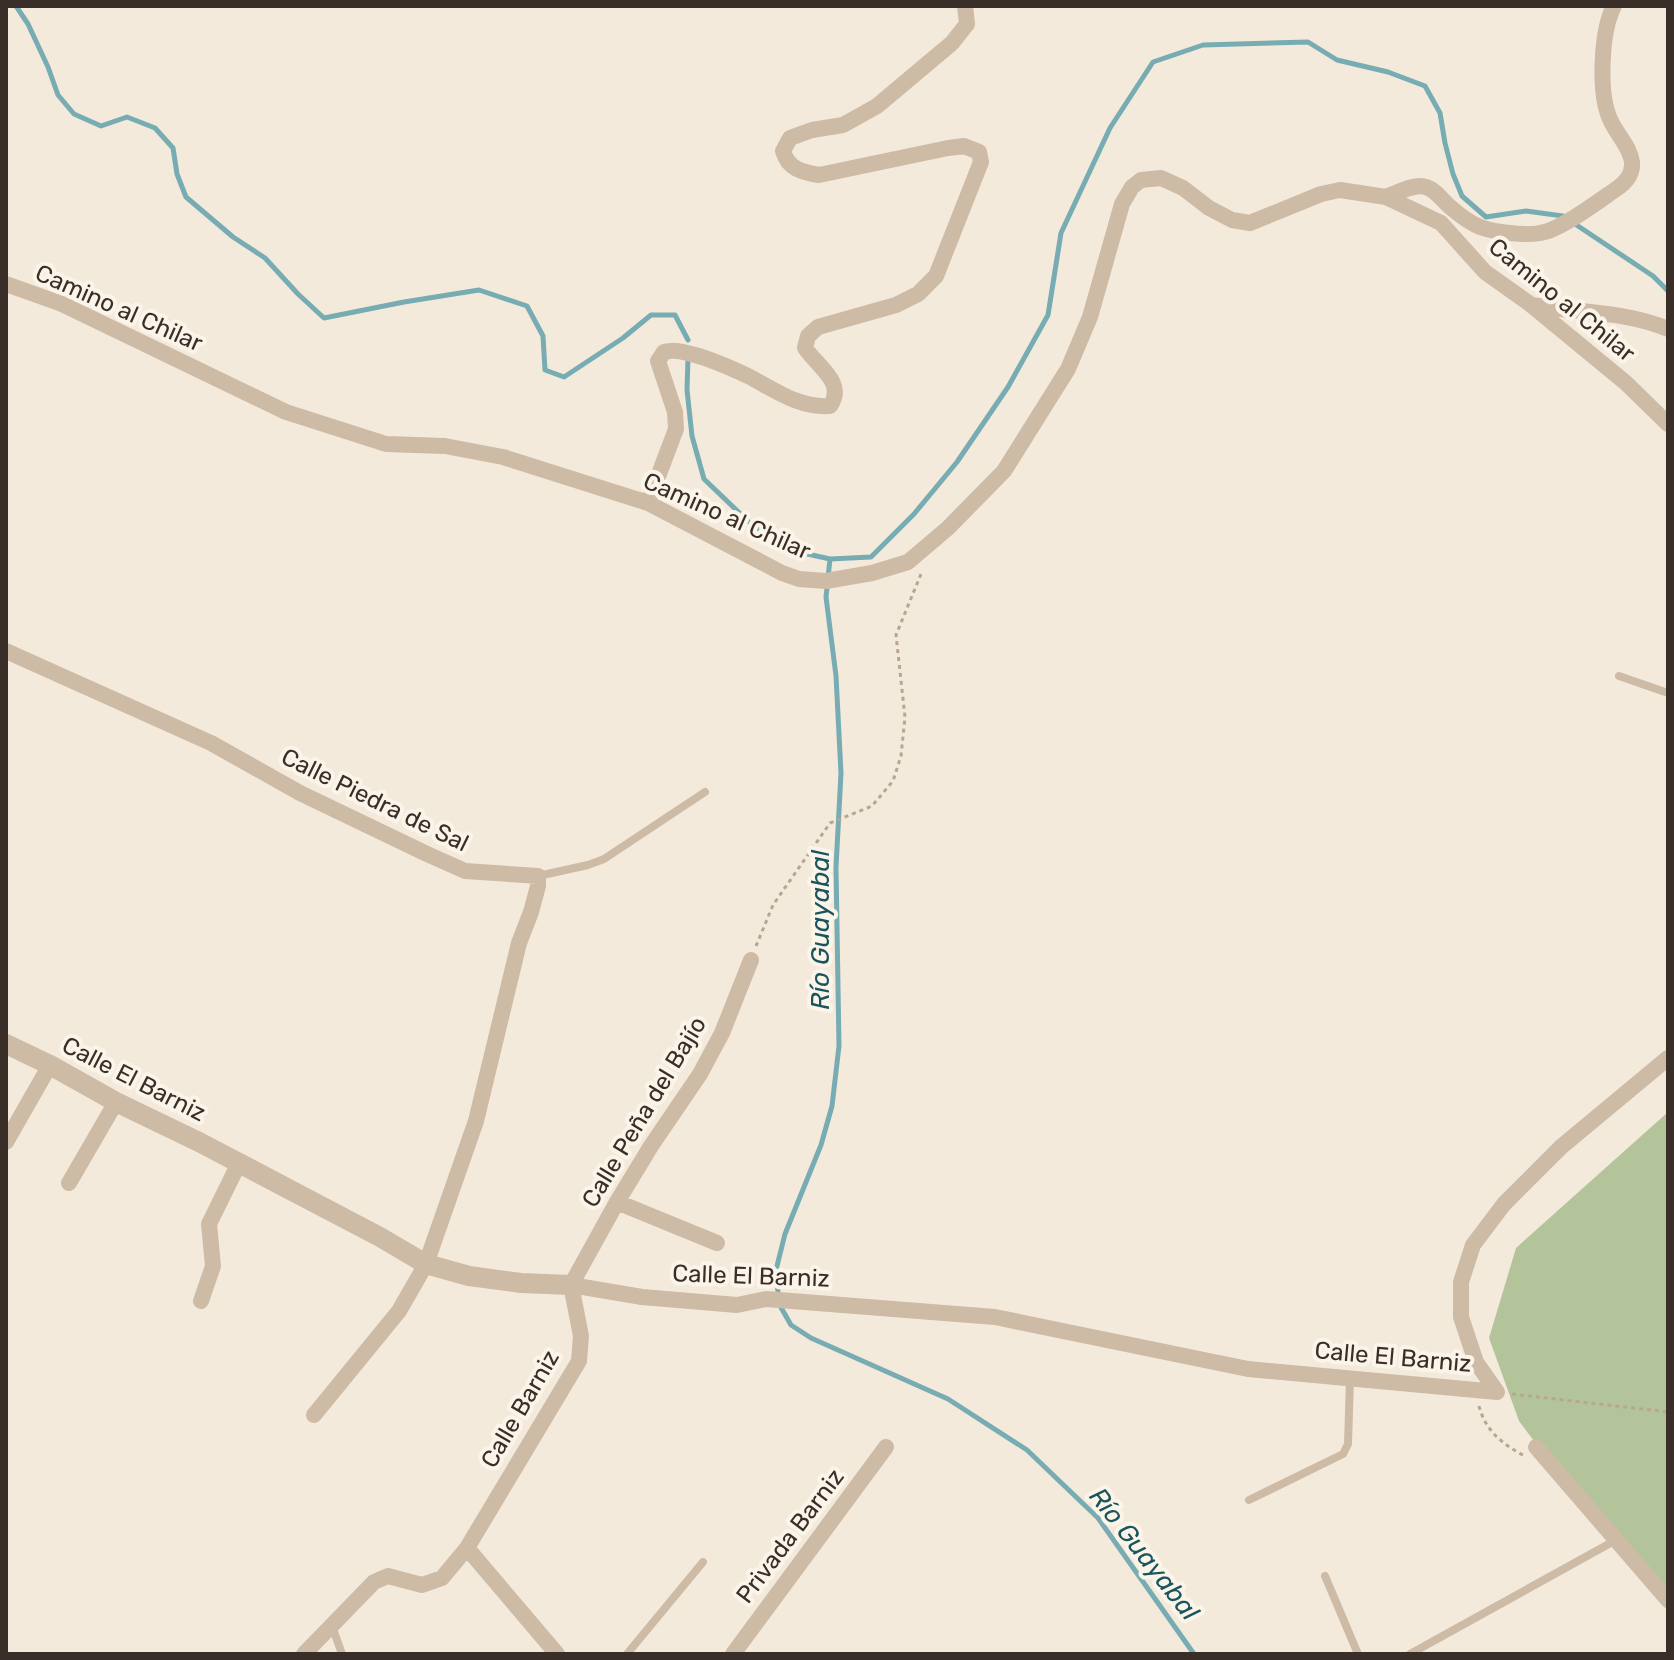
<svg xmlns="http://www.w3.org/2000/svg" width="1674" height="1660" viewBox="0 0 1674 1660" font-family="Rubik,sans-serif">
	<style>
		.green { fill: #b3c49a }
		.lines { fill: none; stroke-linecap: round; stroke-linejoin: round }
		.stream { stroke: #78acb3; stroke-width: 5 }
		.path { stroke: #b9a591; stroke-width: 3; stroke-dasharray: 4 4; stroke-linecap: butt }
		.service { stroke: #cdbba6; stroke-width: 8 }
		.minor { stroke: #cdbba6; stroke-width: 16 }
		.tertiary { stroke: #cdbba6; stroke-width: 20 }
		.labels { text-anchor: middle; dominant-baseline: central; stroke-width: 8; stroke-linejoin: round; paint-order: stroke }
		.street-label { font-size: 24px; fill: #392e28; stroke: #fbf4e8 }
		.water-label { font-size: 26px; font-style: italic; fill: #1a545d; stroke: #fbf4e8 }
	</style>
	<rect width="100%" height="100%" fill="#f4eadc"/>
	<path class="green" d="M1668 1112V1611L1597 1525 1519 1421 1489 1338 1516 1248Z"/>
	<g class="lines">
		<path class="stream" d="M16 6 28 24 48 67 58 95 74 114 101 126 127 117 155 128 173 148 177 174 186 197 233 237 265 258 298 294 324 318 404 302 479 290 527 306 543 336 545 370 564 377 623 338 651 315H675L688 340
			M688 358 687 390 692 436 704 479 751 524 777 541 803 553 830 559 871 557 914 514 957 462 1008 387 1048 315 1061 233 1110 128 1153 62 1203 45 1308 42 1337 60 1388 72 1425 86 1440 113 1445 143 1453 174 1462 196 1486 217 1526 211 1563 216 1653 276 1668 291
			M778 1291 775 1274 785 1234 821 1145 832 1106 839 1046 836 867 841 773 836 676 826 597 830 559
			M779 1304 791 1325 811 1338 948 1399 1027 1450 1098 1518 1194 1654"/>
		<path class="path" d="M756 946 773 905 830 823 872 806 893 781 901 756 905 717 896 635 921 574
			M1512 1394 1668 1412
			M1479 1406C1485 1430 1502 1444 1523 1455"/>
		<path class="service" d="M1619 676 1668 693
			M538 876 588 865 604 859 705 792
			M1249 1500 1343 1454 1348 1444 1350 1379
			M1325 1576 1358 1654
			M332 1626 342 1654
			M627 1654 703 1562
			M1410 1654 1616 1540"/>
		<path class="minor" d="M1386 197C1397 193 1414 183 1426 187 1436 190 1442 200 1449 206 1457 213 1470 223 1480 227 1494 232 1525 236 1540 233 1561 230 1600 200 1619 187 1627 181 1633 173 1632 162 1630 146 1616 134 1610 119 1598 93 1601 31 1614 6
			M6 284 62 304 286 412 386 444 445 446 503 457 648 503 782 573 799 579 826 581 872 573 908 562 948 528 1004 471 1068 369 1090 317 1122 204 1132 187 1141 180 1161 178 1183 188 1209 208 1232 220 1250 223 1321 194 1340 190 1386 197 1441 223 1485 272 1530 304 1626 383 1668 424
			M1532 305C1577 313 1626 311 1668 329
			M648 503 676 429 675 412 658 361 664 352C675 349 683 352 695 355 713 360 731 368 748 376 775 390 798 408 830 406 846 383 819 368 805 348L808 336 818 327 896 305 918 294 936 276 981 162 979 152 964 146 948 148 819 175C802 172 788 169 783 151L790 138 812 130 843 125 877 106 952 43 967 24 965 6
			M6 651 211 743 300 793 427 854 465 871 538 876V886L531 912 519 943 476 1121 426 1264 399 1311 314 1415
			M6 1142 50 1065
			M69 1183 116 1102
			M617 1202 717 1243
			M571 1285 642 1297 737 1305 766 1299 995 1317 1248 1369 1497 1392
			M571 1285 617 1202 651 1146 700 1074 722 1033 751 960
			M201 1301 213 1266 209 1224 239 1163
			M1497 1392 1476 1362 1461 1317V1282L1473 1245 1504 1204 1561 1147 1668 1058
			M1536 1447 1668 1600
			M467 1548 557 1654
			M304 1654 374 1582 388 1576 422 1585 442 1578 467 1548 579 1361 581 1336 571 1285
			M733 1654 886 1447"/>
		<path class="tertiary" d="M6 1044 50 1065 116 1102 199 1142 380 1237 426 1264 469 1276 521 1283 571 1285"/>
	</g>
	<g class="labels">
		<g class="street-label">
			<text transform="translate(1562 300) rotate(39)">Camino al Chilar</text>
			<text transform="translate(119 308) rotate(24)">Camino al Chilar</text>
			<text transform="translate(727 516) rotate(24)">Camino al Chilar</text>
			<text transform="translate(375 800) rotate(26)">Calle Piedra de Sal</text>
			<text transform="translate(134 1079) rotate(27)">Calle El Barniz</text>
			<text transform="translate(644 1112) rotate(-59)">Calle Peña del Bajío</text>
			<text transform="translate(751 1276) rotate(2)">Calle El Barniz</text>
			<text transform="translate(1393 1357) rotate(5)">Calle El Barniz</text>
			<text transform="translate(520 1409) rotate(-60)">Calle Barniz</text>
			<text transform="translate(790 1536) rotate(-53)">Privada Barniz</text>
		</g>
		<g class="water-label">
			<text transform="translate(820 930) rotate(-90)">Río Guayabal</text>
			<text transform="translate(1144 1554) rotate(52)">Río Guayabal</text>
		</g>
	</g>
	<rect width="1674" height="1660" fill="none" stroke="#392e28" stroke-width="16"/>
</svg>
